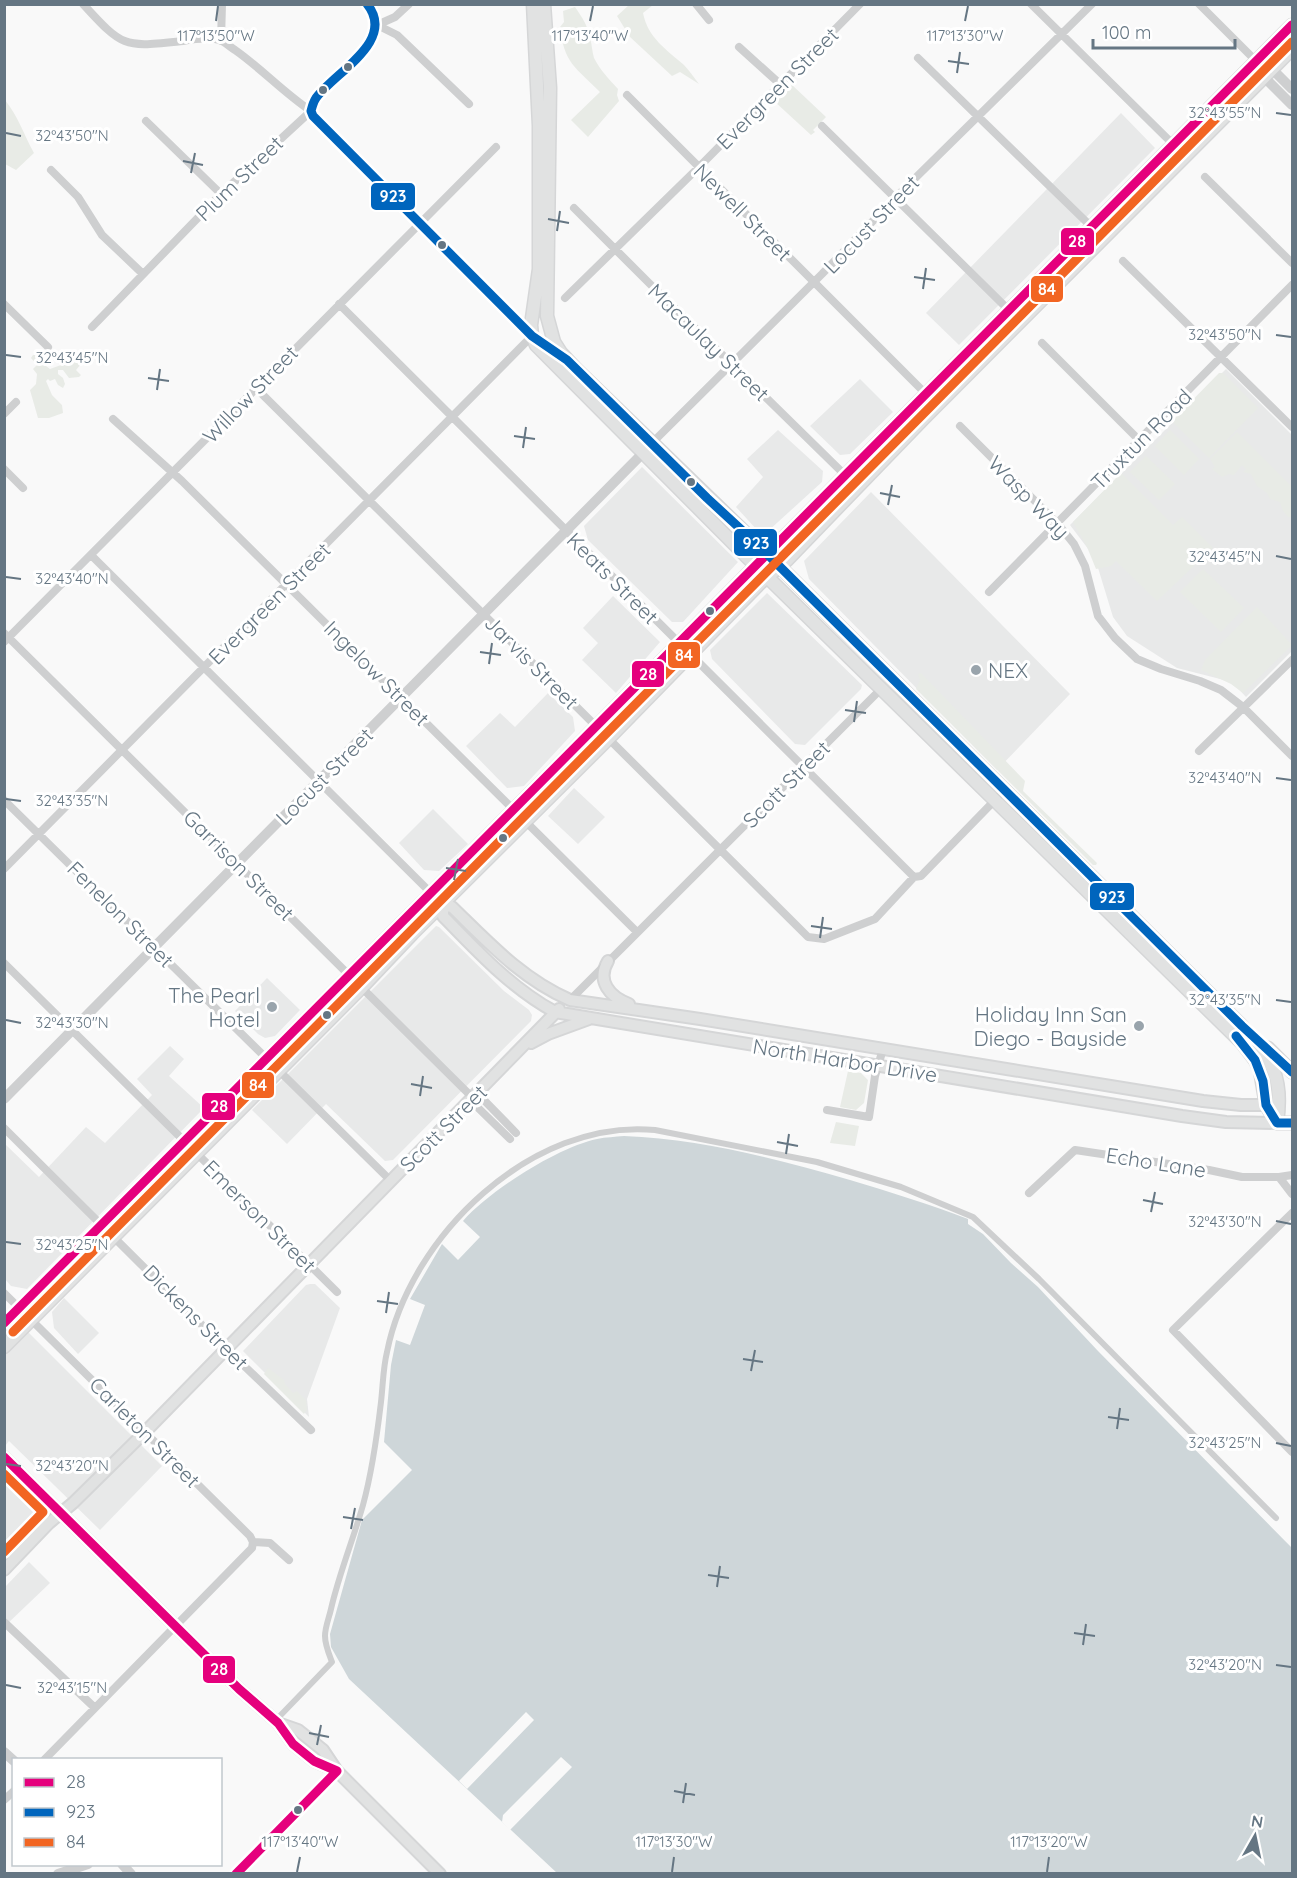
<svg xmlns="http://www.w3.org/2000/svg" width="1297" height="1878" viewBox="0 0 1297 1878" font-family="Quicksand,sans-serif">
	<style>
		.built { fill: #e8e9e9 }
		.green { fill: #e8ebe6 }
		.water { fill: #ced6d9 }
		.pier { fill: #f9f9f9 }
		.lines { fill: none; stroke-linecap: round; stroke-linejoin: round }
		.secondary-casing { stroke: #d5d6d7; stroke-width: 14 }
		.primary-casing { stroke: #d5d6d7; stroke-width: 15 }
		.pedestrian { stroke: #cecfd0; stroke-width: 6 }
		.minor { stroke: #cecfd0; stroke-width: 8 }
		.tertiary { stroke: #cecfd0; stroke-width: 10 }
		.secondary { stroke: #e1e2e2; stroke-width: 10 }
		.primary { stroke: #e1e2e2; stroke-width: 12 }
		.bus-1-casing { stroke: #fff; stroke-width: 14 }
		.bus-2-casing { stroke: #fff; stroke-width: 14 }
		.bus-3-casing { stroke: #fff; stroke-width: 14 }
		.bus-1 { stroke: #e5007d; stroke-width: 9 }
		.bus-2 { stroke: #0065bd; stroke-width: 9 }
		.bus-3 { stroke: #f26522; stroke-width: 9 }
		.ticks { fill: none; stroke: #657683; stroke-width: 2 }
		.bus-dot { fill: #657683; stroke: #fff; stroke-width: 2 }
		.poi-dot { fill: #99a4ac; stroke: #fff; stroke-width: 2 }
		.labels { text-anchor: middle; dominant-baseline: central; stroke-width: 6; stroke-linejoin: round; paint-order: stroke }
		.street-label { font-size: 21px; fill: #657683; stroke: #fff }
		.poi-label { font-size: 21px; fill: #657683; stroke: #fff; text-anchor: end }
		.ticks-label { font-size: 15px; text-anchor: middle; fill: #657683; stroke: #fff; stroke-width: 6; stroke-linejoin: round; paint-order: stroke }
		.line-badge { stroke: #fff; stroke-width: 2 }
		.badge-label { font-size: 16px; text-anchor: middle; font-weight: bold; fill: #fff }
	</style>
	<rect width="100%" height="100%" fill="#f9f9f9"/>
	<path class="built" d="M1121 113 1155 148 959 345 926 313Z
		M1226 369 1292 435V651L1246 697 1232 682 1177 668 1127 636 1113 617 1095 558 1070 525Z
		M860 379 893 412 850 454 840 455 810 426Z
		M778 430 823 471 822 482 767 532 758 531 736 507 763 477 747 459Z
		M642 467 738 562 683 622H672L588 540 584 526Z
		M871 492 1070 694 997 770 809 579 804 561Z
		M767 593 862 685 861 689 805 745 795 744 712 659 710 650Z
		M613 596 660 642 616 693 582 660 598 643 583 628Z
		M548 693 573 717 575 731 524 786 507 788 466 746 500 713 515 727Z
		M574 788 605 817 578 844 548 816Z
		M433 809 468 844 439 871 424 870 399 843Z
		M436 926 439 927 504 991 529 1010 532 1015 531 1021 393 1160 385 1161 326 1104 287 1144 252 1110Z
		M267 978 300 1010 275 1036 265 1038 258 1034 235 1011Z
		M170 1046 184 1059 169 1076 204 1108 27 1289 11 1286 5 1279 4 1143 39 1177 86 1127 105 1143 152 1095 137 1079Z
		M310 1284H315L340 1308 307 1399 309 1417 243 1351 306 1285Z
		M64 1298 99 1333 78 1354 54 1328 52 1312Z
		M5 1309 162 1466 100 1530 9 1441 5 1446Z
		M4 1478 37 1509V1519L5 1552Z
		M29 1562 50 1583 5 1626V1587Z"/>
	<path class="green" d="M629 5H653L643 13C648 38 666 49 684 65 690 71 694 78 699 84L680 72 672 76 630 37 617 16Z
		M575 7C582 17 588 26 590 38 592 45 592 51 594 58 600 70 609 79 618 89L617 95 619 101 588 137 571 120 600 92C575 67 564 63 560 27L564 22 563 11Z
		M791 84 826 117 813 130 815 132 811 135 774 101Z
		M5 100C18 116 24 135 34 153L16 170 5 164Z
		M33 355H37L38 360 50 369 61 365 63 358 79 356 82 358V363L76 370 81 375 79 377 69 378 63 370H58V374L63 378 65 384 63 388 58 385 55 379 50 381 48 379 46 381 52 395 62 405 63 413 49 418H38L30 390 36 384 37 374 33 369 37 365 31 358Z
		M1219 373H1223L1258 408 1209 458 1172 421Z
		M1170 430 1199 459 1184 475 1155 446Z
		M1237 432 1292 487V517H1288L1283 511 1280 502 1270 499 1267 493 1257 486 1251 474 1243 472 1246 469 1242 465 1234 475 1229 474 1222 477 1212 469 1215 467 1210 459Z
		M1146 456 1175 484 1159 500 1130 472Z
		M1121 473 1173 525 1182 517 1213 548 1205 555 1195 548 1189 553 1197 561 1196 564 1157 601 1116 561 1111 566 1096 569 1087 547 1073 522Z
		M1203 569 1244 608 1221 632 1180 592Z
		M1257 607 1292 645 1243 693 1231 684 1201 670 1205 660Z
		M921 673 1025 781 1023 791 1097 863 1096 865H1093L916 689 920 680 918 674Z
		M848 1071 861 1073 868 1080 864 1103 856 1110 840 1107Z
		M836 1122 859 1126 855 1146 830 1143Z
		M268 1368 284 1380 285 1384 293 1393 297 1391 306 1400 307 1409 304 1414 264 1374Z"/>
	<path class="water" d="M624 1136C701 1139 777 1159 850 1180 890 1192 929 1204 968 1219V1224L983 1234 1011 1263 1038 1287 1098 1351 1292 1548V1873H557L349 1679 331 1647 330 1634 362 1520 412 1470 384 1442 391 1365 396 1340 410 1345 425 1305 410 1299 442 1244 458 1260 480 1237 463 1221C489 1191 558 1147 597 1139 606 1137 615 1137 624 1136Z"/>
	<path class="pier" d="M526 1712 534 1720 467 1789 459 1781Z
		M561 1757 572 1767 510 1830 502 1822 503 1815Z"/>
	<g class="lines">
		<defs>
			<path id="secondary" d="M431 893 443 905 452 907C489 943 522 979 570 1000L700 1019 1203 1101 1241 1105H1266
				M443 905V916C478 952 511 988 555 1012L1182 1116 1226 1122 1277 1123
				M608 961C596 981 610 997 629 1004
				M531 1043 548 1034 589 1019
				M4 1457 239 1689 278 1723 293 1744 314 1761 337 1771
				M4 1570 49 1523 73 1503 145 1432 559 1009
				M278 1723 298 1730 323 1750 337 1771 440 1874"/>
			<path id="primary" d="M533 4 539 126V269L531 325 532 336 536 345 747 557 1242 1043 1255 1060 1260 1070 1266 1105 1277 1123
				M544 4 550 88 547 316 554 342 561 353 576 369 759 546 1242 1026C1271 1061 1284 1074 1277 1123
				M1268 1048 1292 1072
				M1277 1123H1292
				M4 1324 1292 25
				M4 1347 362 987 412 934 609 738 760 583 787 560 923 419 1292 49"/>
		</defs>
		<use href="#secondary" class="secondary-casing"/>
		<use href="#primary" class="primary-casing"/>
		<path class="pedestrian" d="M275 1721 332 1662C329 1654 325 1645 325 1636 325 1627 329 1618 331 1609 339 1574 353 1540 363 1505 372 1472 377 1436 381 1402 383 1385 383 1368 387 1352 410 1236 532 1118 655 1130L817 1162 901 1187 973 1217 1039 1279 1276 1518"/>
		<path class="minor" d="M83 4C124 49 124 47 183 41 194 39 208 37 220 40 225 42 230 47 235 50 262 69 284 93 311 111L221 194 92 327
			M696 4 709 20
			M1031 4 1186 157
			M1199 4 1256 61
			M377 25 397 35 469 104
			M377 25 395 17 409 4
			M221 41 222 4
			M739 47 780 84
			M918 58 1103 238
			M627 95 937 405
			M146 121 221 194
			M822 126 1021 322
			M51 170 78 197 102 235 143 274
			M1205 177 1292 263
			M574 208 650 284 845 475
			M1123 261 1292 427
			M565 298 699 167 860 4
			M4 304 48 347
			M339 304 914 877
			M1042 343 1139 440
			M256 388 808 937 824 939 875 919 914 877 921 876 998 797
			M4 414 16 402
			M113 419 182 481 637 932
			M960 426 1058 524 1074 544 1085 566 1098 616 1115 638 1137 659 1161 669 1200 681 1221 690 1243 707 1292 756
			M651 444 822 274 895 198 1092 4
			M4 469 23 488
			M91 555 431 893
			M989 592 1292 285
			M4 633 473 1098
			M4 642 496 147
			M1199 751 1292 660
			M4 800 391 1181
			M4 869 532 336
			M4 963 337 1292
			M570 1000 882 688
			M477 1093 516 1133
			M470 1100 510 1139
			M827 1110 869 1117 875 1076 883 1049
			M4 1128 212 1335 311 1430
			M1279 1177 1292 1175
			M1029 1193 1075 1150 1209 1170 1242 1177H1279L1292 1194
			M1292 1213 1173 1330 1292 1452
			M4 1293 250 1536 253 1542
			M253 1542 270 1543 289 1560
			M4 1622 95 1708
			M44 1760 252 1548 253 1542
			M4 1800 14 1791"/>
		<path class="tertiary" d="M367 4C380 18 378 33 367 47L315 99 312 104V114L532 336
			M1256 61 1265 78 1292 105
			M1265 65 1273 70 1292 89
			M4 1099 643 453
			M4 1752 14 1761
			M122 1864 131 1874
			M58 1874 88 1864
			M236 1874 337 1771"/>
		<use href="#secondary" class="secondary"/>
		<use href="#primary" class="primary"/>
		<defs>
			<path id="bus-1" d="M4 1323 1292 25
				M4 1457 239 1689 278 1723 293 1744 314 1761 337 1771 236 1874"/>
			<path id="bus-2" d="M367 4C397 41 335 72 316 98 314 101 312 107 311 111L313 116 532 336 567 360 707 498 759 546 1242 1026 1292 1072
				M1236 1036 1255 1060 1263 1081 1266 1105 1277 1123H1292"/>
			<path id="bus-3" d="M13 1332 1292 42
				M4 1474 43 1512 4 1552"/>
		</defs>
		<use href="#bus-1" class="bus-1-casing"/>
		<use href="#bus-2" class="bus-2-casing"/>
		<use href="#bus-3" class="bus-3-casing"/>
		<use href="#bus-1" class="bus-1"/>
		<use href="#bus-2" class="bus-2"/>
		<use href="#bus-3" class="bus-3"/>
	</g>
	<path class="ticks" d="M216 21 218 6M590 21 593 6M965 21 968 6M948 61 969 64M957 73 960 52M1276 113 1291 115M6 133 21 136M183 161 203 165M191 173 195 153M548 219 569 223M557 231 560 211M914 277 935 280M923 289 926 268M1276 335 1291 337M6 355 21 357M148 378 169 381M157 390 160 369M514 436 535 439M523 448 526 427M880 493 900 497M888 505 892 485M1276 556 1291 559M6 577 21 579M480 652 501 655M489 664 492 643M845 710 866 713M854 722 857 701M1276 778 1291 780M6 799 21 801M446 868 466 871M454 880 458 859M811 926 832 929M820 938 823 917M1276 1000 1291 1002M6 1020 21 1023M411 1084 432 1088M420 1096 423 1076M777 1142 798 1146M786 1154 789 1134M1143 1200 1163 1204M1151 1212 1155 1192M1276 1221 1291 1224M6 1242 21 1244M377 1301 398 1304M386 1313 389 1292M743 1359 763 1362M751 1371 755 1350M1108 1417 1129 1420M1117 1429 1120 1408M1276 1443 1291 1446M6 1464 21 1466M343 1517 363 1520M351 1529 355 1508M708 1575 729 1578M717 1587 720 1566M1074 1633 1095 1636M1083 1645 1086 1624M1276 1665 1291 1667M6 1685 21 1688M309 1733 329 1737M317 1745 321 1725M674 1791 695 1795M683 1803 686 1783M297 1872 300 1857M672 1872 674 1857M1047 1872 1049 1857"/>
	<g class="bus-dot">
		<circle cx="348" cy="67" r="5"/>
		<circle cx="323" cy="90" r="5"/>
		<circle cx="442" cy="245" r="5"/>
		<circle cx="691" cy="482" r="5"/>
		<circle cx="710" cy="611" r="5"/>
		<circle cx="503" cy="838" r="5"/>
		<circle cx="327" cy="1015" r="5"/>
		<circle cx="298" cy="1810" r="5"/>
	</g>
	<g class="poi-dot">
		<circle cx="976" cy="670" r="6"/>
		<circle cx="272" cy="1007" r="6"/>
		<circle cx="1139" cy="1026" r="6"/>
	</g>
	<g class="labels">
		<g class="street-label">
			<text transform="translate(777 88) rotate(-45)">Evergreen Street</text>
			<text transform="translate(239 178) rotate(-44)">Plum Street</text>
			<text transform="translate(743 212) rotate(45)">Newell Street</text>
			<text transform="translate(871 224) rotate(-46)">Locust Street</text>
			<text transform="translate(709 342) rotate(44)">Macaulay Street</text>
			<text transform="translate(250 394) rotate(-46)">Willow Street</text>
			<text transform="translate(1141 439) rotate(-45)">Truxtun Road</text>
			<text transform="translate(1029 497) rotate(46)">Wasp Way</text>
			<text transform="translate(613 578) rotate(45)">Keats Street</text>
			<text transform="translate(269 603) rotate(-45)">Evergreen Street</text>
			<text transform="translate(532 662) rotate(45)">Jarvis Street</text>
			<text transform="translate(377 673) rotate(45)">Ingelow Street</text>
			<text transform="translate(324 776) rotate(-45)">Locust Street</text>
			<text transform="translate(786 784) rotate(-45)">Scott Street</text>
			<text transform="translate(239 865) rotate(45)">Garrison Street</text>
			<text transform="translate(121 914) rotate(45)">Fenelon Street</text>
			<text transform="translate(845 1060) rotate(9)">North Harbor Drive</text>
			<text transform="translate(443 1128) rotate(-45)">Scott Street</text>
			<text transform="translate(1156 1162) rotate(9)">Echo Lane</text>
			<text transform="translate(260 1216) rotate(45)">Emerson Street</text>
			<text transform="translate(196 1317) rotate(45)">Dickens Street</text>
			<text transform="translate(145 1432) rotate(45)">Carleton Street</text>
		</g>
		<g class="poi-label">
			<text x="988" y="670" text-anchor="start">NEX</text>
			<text x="260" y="995">The Pearl<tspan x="260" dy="24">Hotel</tspan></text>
			<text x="1127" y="1014">Holiday Inn San<tspan x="1127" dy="24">Diego - Bayside</tspan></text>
		</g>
	</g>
	<g class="ticks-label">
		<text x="216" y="41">117°13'50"W</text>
		<text x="590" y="41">117°13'40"W</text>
		<text x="965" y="41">117°13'30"W</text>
		<text x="1225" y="118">32°43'55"N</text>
		<text x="72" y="141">32°43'50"N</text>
		<text x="1225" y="340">32°43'50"N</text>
		<text x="72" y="363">32°43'45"N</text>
		<text x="1225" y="562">32°43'45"N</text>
		<text x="72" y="584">32°43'40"N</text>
		<text x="1225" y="783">32°43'40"N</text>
		<text x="72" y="806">32°43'35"N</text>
		<text x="1225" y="1005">32°43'35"N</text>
		<text x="72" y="1028">32°43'30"N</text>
		<text x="1225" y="1227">32°43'30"N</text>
		<text x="72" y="1250">32°43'25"N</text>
		<text x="1225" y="1448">32°43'25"N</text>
		<text x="72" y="1471">32°43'20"N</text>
		<text x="1225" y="1670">32°43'20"N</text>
		<text x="72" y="1693">32°43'15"N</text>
		<text x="300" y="1847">117°13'40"W</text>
		<text x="674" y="1847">117°13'30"W</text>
		<text x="1049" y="1847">117°13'20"W</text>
	</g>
	<g class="line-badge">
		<rect x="370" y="182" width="46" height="29" rx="6" fill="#0065bd"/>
		<rect x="1060" y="227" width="35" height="29" rx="6" fill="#e5007d"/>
		<rect x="1030" y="275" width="34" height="28" rx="6" fill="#f26522"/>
		<rect x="733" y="528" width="45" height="29" rx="6" fill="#0065bd"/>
		<rect x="667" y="641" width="34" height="28" rx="6" fill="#f26522"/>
		<rect x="631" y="660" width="34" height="28" rx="6" fill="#e5007d"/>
		<rect x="1089" y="882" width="46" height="29" rx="6" fill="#0065bd"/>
		<rect x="241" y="1071" width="34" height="28" rx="6" fill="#f26522"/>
		<rect x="201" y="1092" width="35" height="29" rx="6" fill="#e5007d"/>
		<rect x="202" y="1655" width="34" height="29" rx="6" fill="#e5007d"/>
	</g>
	<g class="badge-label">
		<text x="393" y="202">923</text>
		<text x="1077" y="247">28</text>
		<text x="1047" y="295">84</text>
		<text x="756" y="549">923</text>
		<text x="684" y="661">84</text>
		<text x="648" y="680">28</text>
		<text x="1112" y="903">923</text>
		<text x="258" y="1091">84</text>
		<text x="219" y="1112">28</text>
		<text x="219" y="1675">28</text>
	</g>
	<rect width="1297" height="1878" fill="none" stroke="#657683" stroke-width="12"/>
	<rect x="12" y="1758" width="210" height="108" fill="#ffffff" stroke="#c1c8cd" stroke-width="1.5"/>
	<rect x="24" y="1778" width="30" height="9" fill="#e5007d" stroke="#c1c8cd" stroke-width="1.5"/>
	<text x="66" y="1788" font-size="18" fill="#657683">28</text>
	<rect x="24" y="1808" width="30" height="9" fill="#0065bd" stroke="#c1c8cd" stroke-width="1.5"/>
	<text x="66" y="1818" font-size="18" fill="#657683">923</text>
	<rect x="24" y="1838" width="30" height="9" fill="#f26522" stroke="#c1c8cd" stroke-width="1.5"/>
	<text x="66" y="1848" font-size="18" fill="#657683">84</text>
	<g transform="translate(1255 1836) rotate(9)" stroke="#ffffff" stroke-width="4.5" paint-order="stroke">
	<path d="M0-4.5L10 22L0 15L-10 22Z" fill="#657683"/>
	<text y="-9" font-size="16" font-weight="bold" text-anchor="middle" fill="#657683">N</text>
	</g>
	<path d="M1093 39v9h142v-9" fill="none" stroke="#657683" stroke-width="3"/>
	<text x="1102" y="39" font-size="18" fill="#657683" stroke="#ffffff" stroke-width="4.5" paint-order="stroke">100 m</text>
</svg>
